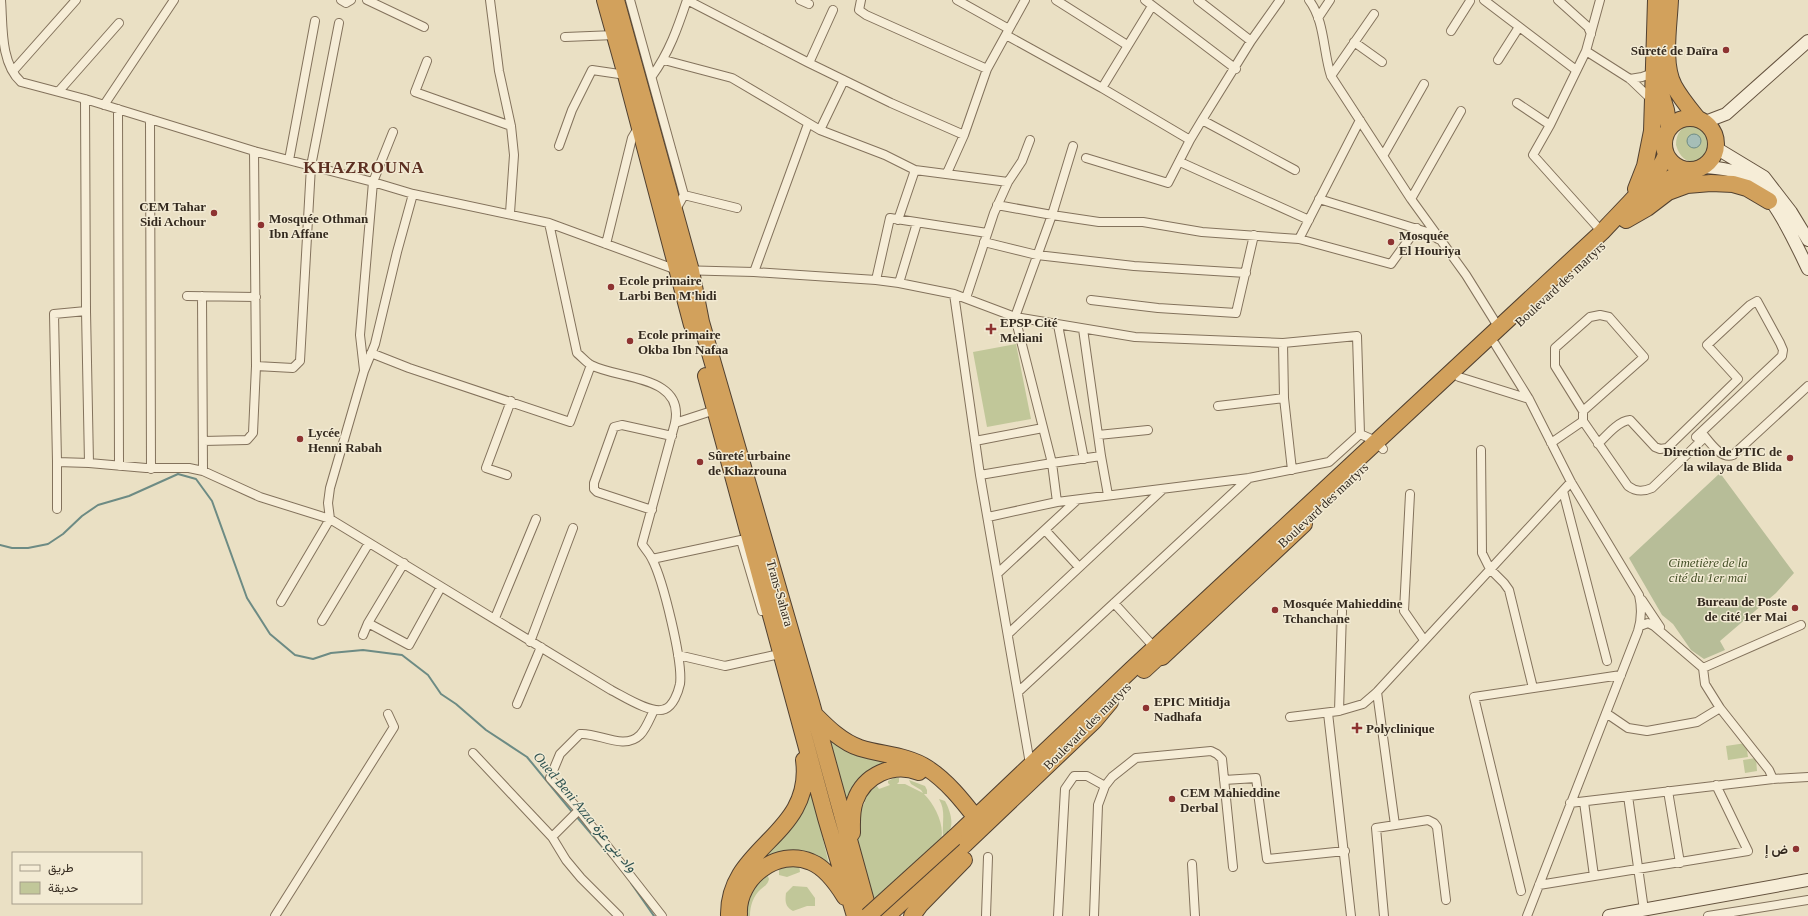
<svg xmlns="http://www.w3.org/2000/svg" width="1808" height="916" viewBox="0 0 1808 916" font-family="'Times New Roman',Vazirmatn,serif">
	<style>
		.green { fill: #c1c799 }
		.cemetery { fill: #b7bd98 }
		.water { fill: #a6beb7; stroke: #6d8b84 }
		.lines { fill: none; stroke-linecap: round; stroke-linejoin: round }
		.stream { stroke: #6d8b84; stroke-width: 2 }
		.street-casing { stroke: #83725c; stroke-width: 10 }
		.secondary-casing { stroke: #65533f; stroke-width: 14 }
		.highway-casing { stroke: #514030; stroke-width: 18 }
		.street { stroke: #f6edd7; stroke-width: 8 }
		.secondary { stroke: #f6edd7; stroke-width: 12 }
		.highway { stroke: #d2a15c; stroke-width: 16 }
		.highway-bridge-casing { stroke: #514030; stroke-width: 18; stroke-linecap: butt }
		.highway-bridge { stroke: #d2a15c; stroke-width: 16 }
		.poi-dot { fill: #8d3331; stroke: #f2ead3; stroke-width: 1.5 }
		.labels { text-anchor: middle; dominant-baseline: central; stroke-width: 3; stroke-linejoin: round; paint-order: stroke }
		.poi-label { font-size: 13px; font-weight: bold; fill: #342a1f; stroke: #f2ead3; text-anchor: start }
		.street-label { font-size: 13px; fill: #342a1f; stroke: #f2ead3 }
		.park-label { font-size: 13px; font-style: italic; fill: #444f27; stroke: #f2ead3 }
		.water-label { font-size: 14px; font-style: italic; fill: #2f5351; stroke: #f2ead3 }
		.district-label { font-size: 17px; font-weight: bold; letter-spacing: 1px; fill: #5d3022; stroke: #f2ead3 }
	</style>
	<rect width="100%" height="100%" fill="#eae0c4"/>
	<path class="green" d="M1693 124C1740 129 1690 190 1676 145 1676 133 1682 126 1693 124Z
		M1016 344 1031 419 987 427 973 352Z
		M827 736 905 767H891L846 810Z
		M1746 743 1748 757 1728 760 1726 746Z
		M1756 758 1757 771 1745 773 1743 760Z
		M894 778H899V782L897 784H905L923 793 921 790 911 784 909 780 925 786 927 790V794H924C935 805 945 825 941 840L873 901 855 845 859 813 865 802H862L867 793 877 786 879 789 890 785 888 783V781Z
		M810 784 831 873 775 859 733 905Z
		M939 799 945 801C950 810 956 827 946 835H943C942 822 946 811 939 799Z
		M799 865 800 872 787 877 779 875V870L784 866Z
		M767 874 769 879C768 884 765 886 761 889 753 896 750 906 750 916H744V906L756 885Z
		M793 886 807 887 815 898V906H807L793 911C785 907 785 901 786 893Z"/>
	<path class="cemetery" d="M1720 473 1794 573 1776 593 1720 641 1725 650 1704 659 1691 650 1673 624 1662 615 1629 558Z"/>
	<path class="water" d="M1687 141a7 7 0 1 1 14 0a7 7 0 1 1-14 0Z"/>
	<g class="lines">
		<path class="stream" d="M0 545 12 548H28L48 544 63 534 82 516 98 505 129 496 178 474 196 479 212 501 247 598 270 634 295 655 313 659 331 653 363 650 402 655 428 675 441 694 456 704 486 730 527 757 573 813
			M576 816 611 857
			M631 883 654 916"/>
		<defs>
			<path id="street" d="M1 0C3 25 0 63 21 82L85 99 254 151 373 182 413 194 549 223 677 270 754 272 876 280 899 283 954 294 1015 317 1135 337 1283 343 1357 336 1360 434
				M341 0 346 3 351 0
				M367 0 424 27
				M490 0 499 71 511 126 514 155 510 213
				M630 0 684 195 675 211
				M687 0 809 63 833 10
				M800 0 809 4
				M861 0 859 10 866 15 987 69
				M957 0 1009 29
				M1056 0 1127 45
				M1145 0 1236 69
				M1198 0 1251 41
				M1309 0C1325 21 1323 52 1331 76L1411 199 1466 275 1499 328
				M1484 0 1576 70
				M1558 0 1588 27 1591 34
				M1600 0 1586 51 1550 125 1533 155 1602 232
				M1318 18 1330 0
				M1451 31 1470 1
				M1006 35 1102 88 1190 140
				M565 37 615 35
				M1354 42 1382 62
				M1586 51 1630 79 1652 100
				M664 60 732 78 820 130 885 155 915 170 1008 182
				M1498 60 1519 27
				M427 61 415 92 511 126
				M809 63 891 103 964 135
				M13 71 76 0
				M652 76C669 53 678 27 687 0
				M1331 76 1374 14
				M1630 79 1642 77 1653 73
				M1102 88 1152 6
				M59 91 119 23
				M85 99 86 311 89 463
				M1517 103 1550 125
				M104 105 174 0
				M118 109 119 466
				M150 119 151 469
				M1202 120 1295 170
				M820 130 844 80
				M559 146 572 110 592 70 626 75
				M1073 146 1052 215 1015 317 1052 463 1101 456
				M1383 156 1424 84
				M1086 158 1168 183 1190 140 1202 120 1251 41 1280 0
				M289 160 315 21
				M1180 162 1309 220
				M947 173 964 135 987 69 1025 0
				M684 195 737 208
				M1319 199 1427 232 1438 239
				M1411 199 1461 111
				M997 205 1052 215 1099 222H1143L1202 232 1299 239 1391 264 1417 228
				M898 220 915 170
				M1299 239 1360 120
				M984 242 1037 255 1134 266 1246 273
				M606 244 632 138 639 126
				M754 272 808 124
				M876 280 890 218 987 233
				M899 283 917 223
				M954 294 980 475 1029 758 1032 765
				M187 296 256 297
				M202 296 203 471
				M966 298 994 213 1008 182 1022 161 1030 140
				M1091 300 1158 308 1236 313 1254 235
				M1058 325 1084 459
				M1083 329 1101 456 1108 495
				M1283 343 1284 398 1292 470
				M1495 344 1529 399 1571 482 1639 595C1642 608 1642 618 1638 631L1527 916
				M371 353 409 368 570 422 591 365
				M256 366 293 368 300 361 311 166 339 23
				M364 370 360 335 373 182 393 132
				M1459 377 1529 399
				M1218 406 1284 398
				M1583 411 1555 366V348L1590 317 1600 315 1609 317 1644 357 1583 411V421L1628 486C1636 492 1643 492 1652 488L1705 437
				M675 423 715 410
				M1702 433C1709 441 1721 460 1733 455L1808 386
				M1360 434 1376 441 1383 449
				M1098 435 1148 430
				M203 441 247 440 253 433 256 366 254 151
				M975 441 1043 428
				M1551 443 1583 421
				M1598 444C1606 436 1618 421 1630 420L1655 447 1660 449 1667 448 1738 379 1707 345 1750 305 1757 301 1780 343 1783 350 1782 356 1696 437
				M1481 450 1482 553 1490 569 1504 583 1509 590 1533 688
				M57 462 54 314 86 311
				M507 475 486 468 511 401
				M980 475 1052 463 1057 502
				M1563 491 1607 661
				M1410 494 1404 611 1424 640
				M57 509V462L89 463 146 468H189L203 471 260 497 330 519 611 690C623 696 652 715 665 709 673 706 678 693 680 684 683 661 663 580 652 559 650 554 645 549 642 544L675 423C685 375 620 380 591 365 586 362 582 357 577 353L549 223
				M652 510 597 492 594 489V483L614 427 622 425 672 436
				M988 517 1057 502 1249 478 1329 462 1360 434
				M1045 530 1079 567
				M652 559 741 540 762 611
				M998 573 1077 500
				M1642 600 1660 627
				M281 602 330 519 328 503 330 488 364 371 375 344 397 252 413 194
				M1114 603 1154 647
				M495 618 536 519
				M322 621 369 543
				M368 623 409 645 441 587
				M1640 626 1648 623 1654 626 1703 668 1801 625
				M1008 634 1162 490
				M363 635 368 623 404 563
				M530 642 573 528
				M678 655 725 666 775 655
				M1018 692 1249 478
				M1377 692 1395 825
				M517 704 541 647
				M1720 708 1769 770 1773 779
				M654 710C650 718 646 729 640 735 624 751 598 732 580 734L560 754 550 778 579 810 662 916
				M1339 711 1342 611
				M1328 713 1351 916
				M1606 713 1628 728 1647 731 1697 722 1720 708 1705 684 1703 668
				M1290 717 1339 711 1363 704 1377 692 1571 482
				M473 753 552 837 566 860 581 878 619 916
				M1224 780 1256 778 1267 859 1345 851
				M1668 791 1680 863
				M1628 796 1644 910
				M1584 802 1594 876
				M1570 803 1773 779 1808 777
				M552 837 579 810
				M1192 864 1195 916
				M1539 885 1748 851 1716 785
				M1521 891 1474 697 1621 675
				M275 916 394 727 388 714
				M986 916 988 857
				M1058 916 1065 789 1074 776H1087L1105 786
				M1094 916 1098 805 1105 786 1112 777 1136 758 1211 751 1217 754 1222 759 1233 867
				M1384 916 1376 828 1428 820 1434 823 1437 827 1446 900
				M1708 916 1808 900"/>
			<path id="secondary" d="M1705 122 1726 114 1808 41
				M1716 148 1764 177 1791 212 1808 240
				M1704 167C1721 168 1738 170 1753 181 1775 198 1796 244 1808 269
				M1609 916 1808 880"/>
			<path id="highway" d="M605 0 626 75 692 325
				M616 0 691 271 701 322 811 702 870 916
				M1670 0C1669 25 1662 64 1674 86 1680 97 1689 108 1697 118
				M1657 80 1666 110 1669 128
				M1664 144a26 26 0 1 1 52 0a26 26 0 1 1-52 0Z
				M1636 189 1645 166 1652 131 1656 0
				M1646 200 1661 184 1684 170
				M1626 220 1647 208 1668 192 1687 185 1711 183 1733 184 1747 188 1769 201
				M706 376 826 818 855 916
				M1144 670 1157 658 1162 657 1304 524
				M815 715C828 728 842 742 860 748 882 755 907 755 927 768 947 781 962 800 976 818V827L965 844 887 916
				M852 833C852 822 851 812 855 801 864 775 893 762 919 772
				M954 838 1132 669 1602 232C1617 215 1661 174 1666 154
				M965 844 1094 721 1110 702
				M739 914C737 879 777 847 811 862 826 868 837 884 845 897
				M729 916C727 846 814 836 804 760
				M912 916 920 905 964 860"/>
		</defs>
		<use href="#street" class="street-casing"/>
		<use href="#secondary" class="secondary-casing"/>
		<use href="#highway" class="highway-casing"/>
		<use href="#street" class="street"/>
		<use href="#secondary" class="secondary"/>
		<use href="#highway" class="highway"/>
		<defs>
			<path id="highway-bridge" d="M868 916 954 838"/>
		</defs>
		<use href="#highway-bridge" class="highway-bridge-casing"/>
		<use href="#highway-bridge" class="highway-bridge"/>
	</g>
	<g class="poi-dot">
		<circle cx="1726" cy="50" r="4"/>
		<circle cx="214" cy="213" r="4"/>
		<circle cx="261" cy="225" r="4"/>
		<circle cx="1391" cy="242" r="4"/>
		<circle cx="611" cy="287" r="4"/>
		<path d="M989 323h4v4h4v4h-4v4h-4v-4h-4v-4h4z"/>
		<circle cx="630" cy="341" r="4"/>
		<circle cx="300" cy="439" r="4"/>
		<circle cx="1790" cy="458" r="4"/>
		<circle cx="700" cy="462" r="4"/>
		<circle cx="1795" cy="608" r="4"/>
		<circle cx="1275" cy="610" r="4"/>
		<circle cx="1146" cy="708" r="4"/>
		<path d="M1355 722h4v4h4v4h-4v4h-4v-4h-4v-4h4z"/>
		<circle cx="1172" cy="799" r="4"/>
		<circle cx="1796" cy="849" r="4"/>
	</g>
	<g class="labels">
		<g class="poi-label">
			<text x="1718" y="50" text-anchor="end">Sûreté de Daïra</text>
			<text x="206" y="206" text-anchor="end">CEM Tahar<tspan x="206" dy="15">Sidi Achour</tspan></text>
			<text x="269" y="218">Mosquée Othman<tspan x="269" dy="15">Ibn Affane</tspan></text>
			<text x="1399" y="235">Mosquée<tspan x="1399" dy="15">El Houriya</tspan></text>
			<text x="619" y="280">Ecole primaire<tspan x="619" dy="15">Larbi Ben M'hidi</tspan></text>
			<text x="1000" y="322">EPSP Cité<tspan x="1000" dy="15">Meliani</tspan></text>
			<text x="638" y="334">Ecole primaire<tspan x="638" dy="15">Okba Ibn Nafaa</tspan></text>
			<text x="308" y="432">Lycée<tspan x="308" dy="15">Henni Rabah</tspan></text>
			<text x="1782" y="451" text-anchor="end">Direction de PTIC de<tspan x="1782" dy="15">la wilaya de Blida</tspan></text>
			<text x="708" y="455">Sûreté urbaine<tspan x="708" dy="15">de Khazrouna</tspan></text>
			<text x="1787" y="601" text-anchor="end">Bureau de Poste<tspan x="1787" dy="15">de cité 1er Mai</tspan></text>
			<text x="1283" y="603">Mosquée Mahieddine<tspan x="1283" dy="15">Tchanchane</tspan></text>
			<text x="1154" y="701">EPIC Mitidja<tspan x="1154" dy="15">Nadhafa</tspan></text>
			<text x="1366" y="728">Polyclinique</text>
			<text x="1180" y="792">CEM Mahieddine<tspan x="1180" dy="15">Derbal</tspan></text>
			<text x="1788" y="849" text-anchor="end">ض إ</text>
		</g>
		<g class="street-label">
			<text transform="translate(1560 284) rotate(-43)">Boulevard des martyrs</text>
			<text transform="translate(1323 505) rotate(-43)">Boulevard des martyrs</text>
			<text transform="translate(780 593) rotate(74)">Trans-Sahara</text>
			<text transform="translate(1087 726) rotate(-45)">Boulevard des martyrs</text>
		</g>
		<g class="park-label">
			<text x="1708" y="562">Cimetière de la<tspan x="1708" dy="15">cité du 1er mai</tspan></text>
		</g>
		<g class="water-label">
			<text transform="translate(585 812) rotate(50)">Oued Beni Azza واد بني عزة</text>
		</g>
		<g class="district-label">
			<text x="364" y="167">KHAZROUNA</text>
		</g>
	</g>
	<rect x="12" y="852" width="130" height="52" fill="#f2ead3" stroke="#a69d8b"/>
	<rect x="20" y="865" width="20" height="6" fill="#f6edd7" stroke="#a69d8b"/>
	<text x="48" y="872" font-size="12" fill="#342a1f">طريق</text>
	<rect x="20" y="882" width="20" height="12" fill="#c1c799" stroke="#a69d8b"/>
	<text x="48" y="892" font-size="12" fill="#342a1f">حديقة</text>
</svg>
